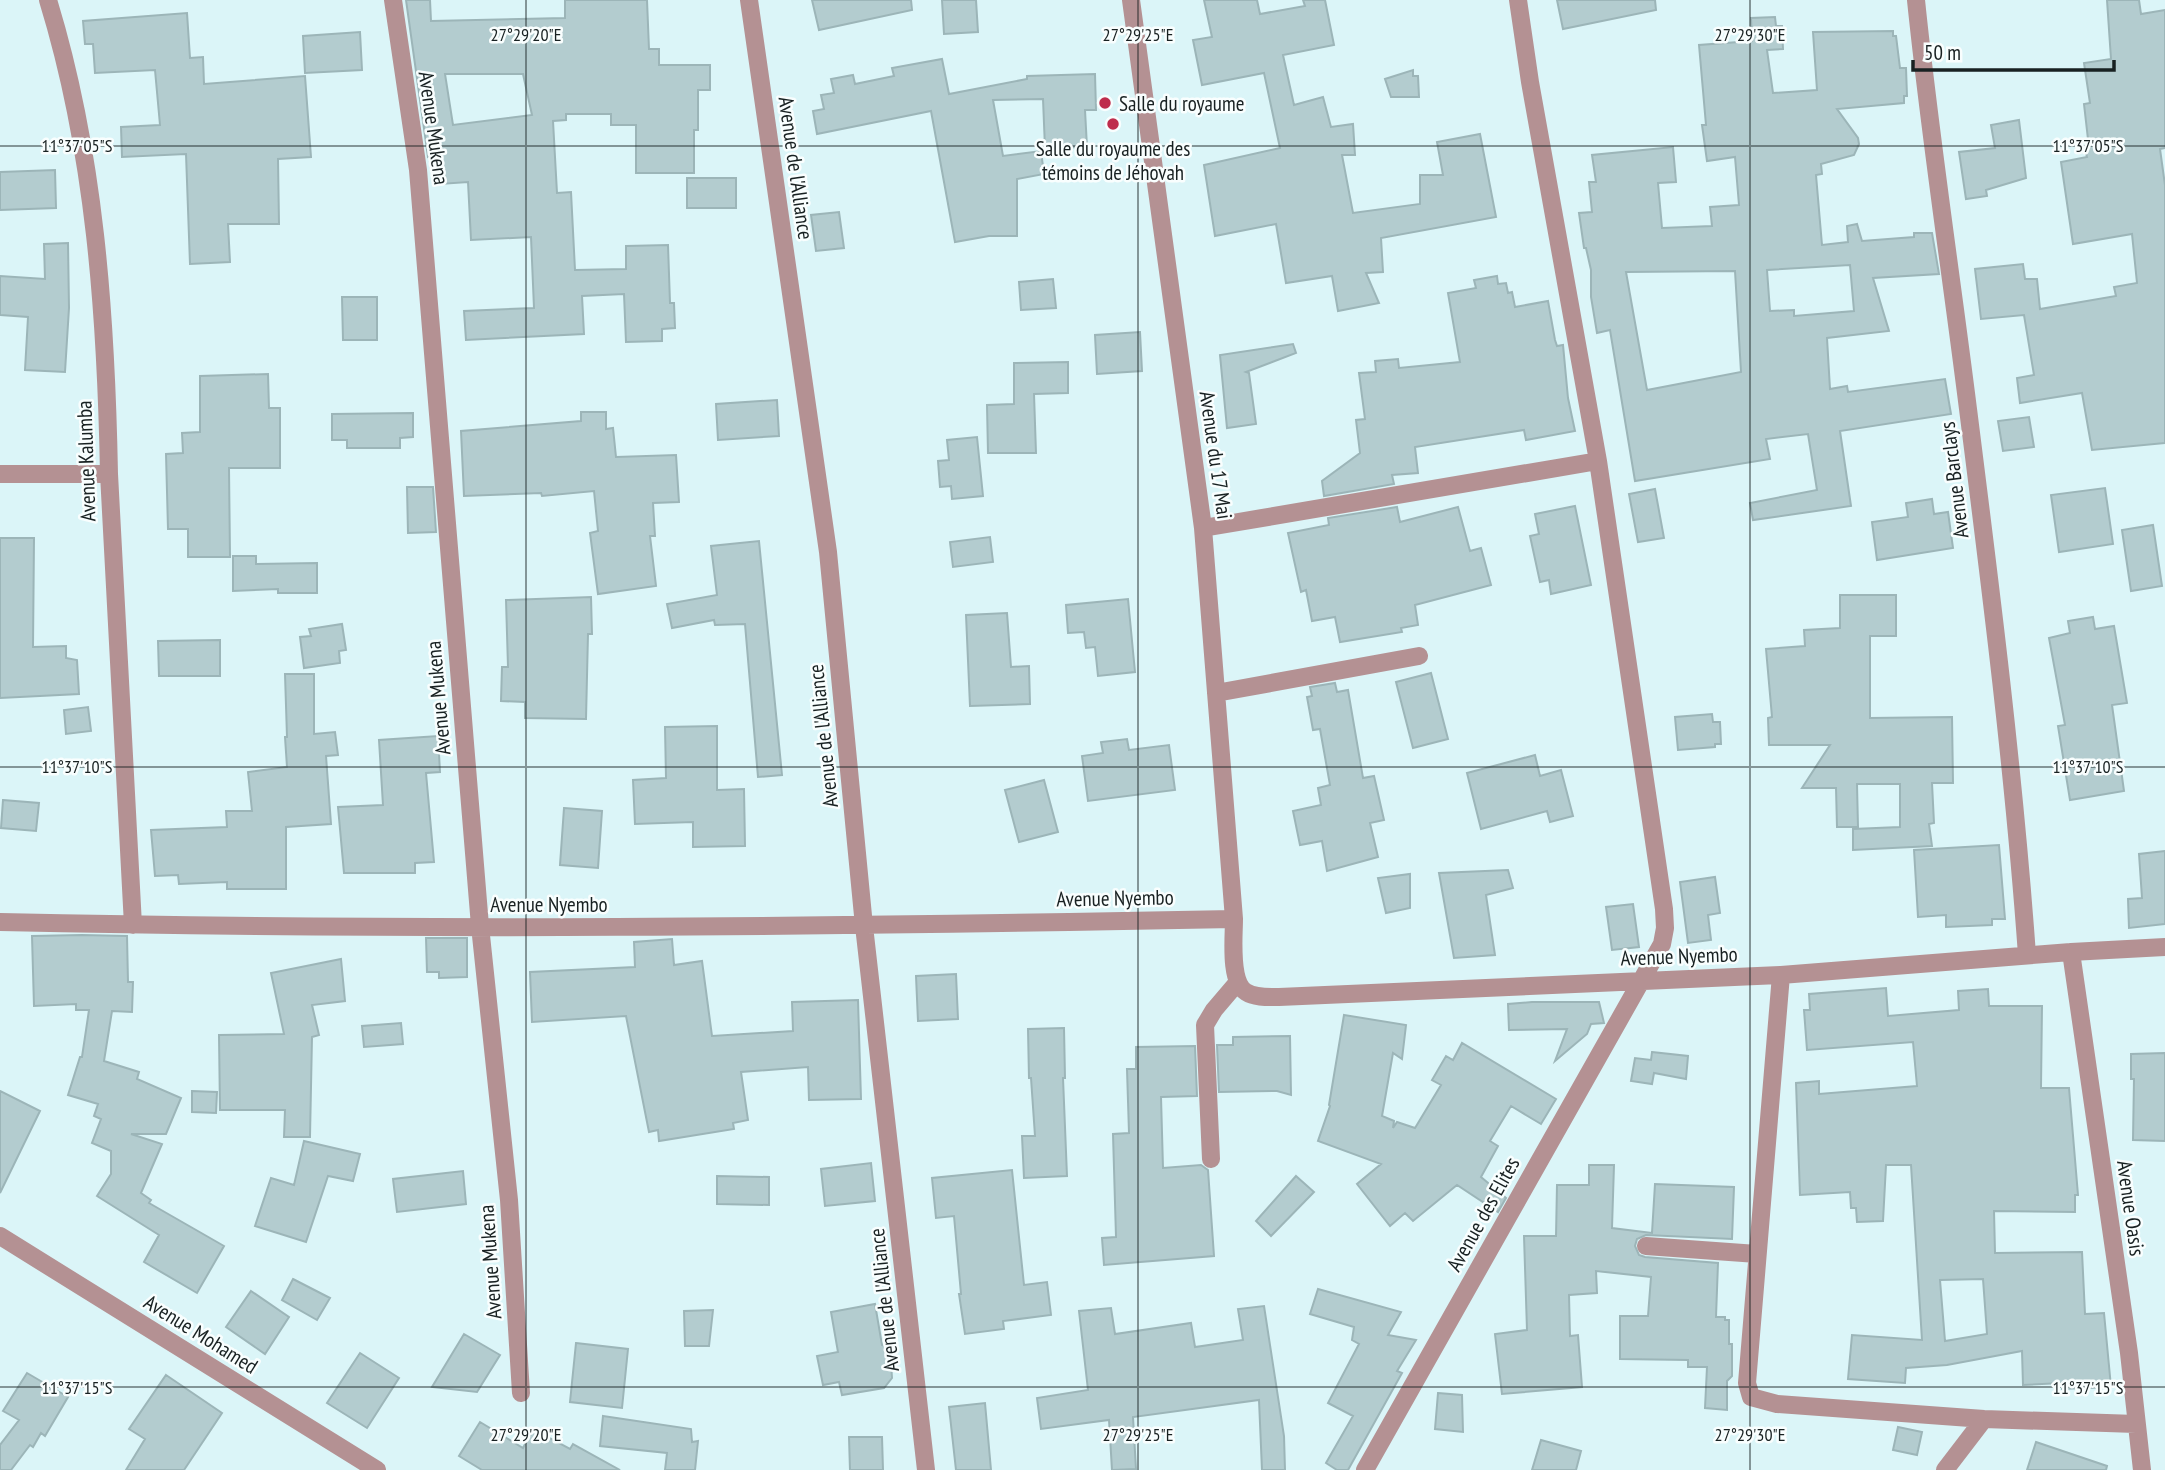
<svg xmlns="http://www.w3.org/2000/svg" width="2165" height="1470" viewBox="0 0 2165 1470" font-family="'PT Sans Narrow',sans-serif">
	<style>
		.building { fill: #b3cccf; stroke: #9cb5b8; stroke-width: 2; fill-rule: evenodd }
		.lines { fill: none; stroke-linecap: round; stroke-linejoin: round }
		.minor { stroke: #b49193; stroke-width: 18 }
		.ticks { fill: none; stroke: #182122; stroke-width: 2; stroke-opacity: 0.45 }
		.poi-dot { fill: #be2d4c; stroke: #f9fefe; stroke-width: 2.5 }
		.labels { text-anchor: middle; dominant-baseline: central; stroke-width: 5; stroke-linejoin: round; paint-order: stroke }
		.poi-label { font-size: 21px; fill: #182122; stroke: #f9fefe; text-anchor: start }
		.street-label { font-size: 21px; fill: #182122; stroke: #f9fefe }
		.ticks-label { font-size: 18px; text-anchor: middle; fill: #182122; stroke: #f9fefe; stroke-width: 5; stroke-linejoin: round; paint-order: stroke }
	</style>
	<rect width="100%" height="100%" fill="#dbf5f8"/>
	<path class="building" d="M406 0H430L431 21 565 18V0H647L649 49H659V65H710V90H698V130H694V173H636V125H611V114H566V120L553 121 557 193 571 192 575 270 626 269V246L668 245 670 303H674L675 328 662 329V341L626 342 624 294 582 296 584 334 466 340 464 311 534 308 531 237 471 240 468 182 440 184 438 155 428 157ZM445 74H523L532 115 453 125Z
		M812 0H911L912 10 819 30Z
		M942 0H976L978 32 944 34Z
		M1204 0H1257L1260 14 1305 6 1303 0H1325L1334 45 1283 55 1294 105 1323 97 1331 127 1353 124 1355 155H1342L1353 213 1420 204V175H1443L1437 142 1480 134 1496 217 1381 238 1383 272 1366 273 1379 303 1338 311 1332 276 1286 283 1276 224 1215 236 1204 165 1280 148 1264 73 1202 85 1193 40 1212 37Z
		M1557 0H1655L1656 10 1563 29Z
		M2107 0H2139L2141 14 2165 10V148L2160 149 2165 185V443L2092 450 2082 393 2020 403 2017 378 2034 375 2024 315 1981 319 1975 269 2023 264 2025 279H2037L2040 309 2116 296 2114 287 2137 283 2132 234 2073 244 2061 162 2087 157 2085 149 2089 148 2084 104 2090 103 2084 63 2111 59Z
		M187 13 190 58 203 57 204 84 305 76 311 157 278 159 279 224H228L230 262 190 264 186 154 122 157 121 127 160 125 155 70 95 73 93 44H85L83 21Z
		M1775 17 1776 26H1782L1783 49 1767 50 1773 93 1817 90 1813 32 1893 31V36H1896L1900 68H1906L1907 96H1904V103L1837 109 1858 138 1859 144 1854 155 1821 164 1822 174 1816 175 1822 245 1848 242 1847 226 1857 224 1862 241 1914 237V233H1932L1939 274 1873 278 1889 331 1827 338 1830 389 1847 386 1848 392 1945 379 1951 414 1840 431 1851 506 1753 520 1750 503 1817 490 1808 434 1766 439 1770 459 1635 481 1610 330 1597 333 1591 297V270L1586 248H1584L1579 213 1592 212 1589 182H1596L1592 155 1673 147 1676 182 1658 183 1662 228 1712 226 1710 207 1739 205 1735 157 1707 161 1702 125H1706L1699 45 1752 41 1751 18ZM1850 265 1854 311 1794 316V310L1770 311 1767 270ZM1735 271 1741 372 1647 390 1626 272Z
		M360 32 362 70 305 73 303 36Z
		M942 59 949 94 1027 79V76L1095 74 1096 110H1085L1087 147 1045 148 1043 99 993 100 1003 156 1041 151 1044 174 1017 179V236H989L955 242 931 111 817 134 813 111 824 109 821 95 834 93 831 79 853 75 855 84 894 76 892 68Z
		M1413 70V76H1418L1419 97H1391L1385 79Z
		M2019 120 2026 178 1986 190 1987 196 1966 199 1959 152 1995 148 1991 125Z
		M55 170 56 208 0 210V172Z
		M687 178H736V208H687Z
		M839 212 844 248 816 251 811 215Z
		M68 243 69 308 65 372 25 370 28 317 0 315V276L45 279 44 244Z
		M1497 276 1498 284 1506 283 1508 293 1512 292 1515 307 1548 301 1555 340 1557 346 1563 345 1568 398 1575 431 1526 440 1524 430 1415 447 1418 473 1392 475 1394 484 1324 496 1322 481 1360 453 1356 420 1365 419 1359 373 1376 372 1375 361 1398 359 1399 368 1460 362 1448 293 1476 288 1474 280Z
		M1053 279 1056 308 1021 310 1019 282Z
		M342 297H377V340H343Z
		M1140 332 1142 371 1097 374 1095 335Z
		M1293 344 1296 353 1246 372 1249 373 1256 424 1227 428 1220 355Z
		M1068 362V393L1034 394 1036 453H988L987 405 1014 404V363Z
		M268 374 269 408H280V468H229L230 557H188V529H168L166 454 183 453 182 433 200 432V376Z
		M777 400 779 436 718 440 716 404Z
		M581 412H606V429L613 428 616 457 676 455 679 502 653 503 655 536H650L656 586 598 594 590 533 598 531 594 491 542 496 541 493 464 496 461 431 581 421Z
		M413 413V437L400 438V448H347V440H332V414Z
		M2029 417 2034 447 2003 451 1998 421Z
		M977 437 983 496 952 499 951 486 940 487 938 461 949 460 947 440Z
		M407 487H433L436 532 408 533Z
		M2105 488 2113 544 2059 552 2051 495Z
		M1655 489 1664 538 1638 542 1629 494Z
		M1932 499 1934 514 1948 512 1953 548 1877 560 1872 522 1908 517 1906 503Z
		M1575 506 1591 585 1551 594 1549 580 1540 582 1530 536 1539 534 1535 514Z
		M1397 507 1400 522 1458 507 1470 551 1481 548 1491 585 1415 605 1418 625 1401 628 1402 632 1340 642 1335 617 1312 621 1306 590 1301 592 1288 533 1329 525 1328 518Z
		M2153 525 2162 586 2131 591 2122 530Z
		M990 537 993 562 953 567 950 542Z
		M0 538H34L33 647 66 646V658L77 660 79 694 0 698Z
		M759 541 782 775 758 777 745 624 715 625 714 620 672 628 667 604 717 595 711 546Z
		M233 556H256V564L317 563V593H278V589L233 591Z
		M1840 595H1896V636H1870V718L1952 717 1953 783H1932L1934 823 1929 824 1932 846 1853 850V829L1900 827V784H1857L1858 827H1837L1836 788H1802L1830 745H1769L1768 718 1772 717 1766 649 1805 646 1804 630 1840 628Z
		M591 597 592 634H588L586 719 525 718V702L501 701 502 667H508L506 600Z
		M1128 599 1135 672 1098 676 1095 647 1086 648 1084 632 1068 633 1066 605Z
		M1007 613 1011 667 1029 666 1030 704 970 706 966 615Z
		M2093 617 2095 629 2114 626 2127 703 2112 705 2124 791 2070 800 2058 726 2065 725 2049 638 2070 633 2068 621Z
		M342 624 346 650 339 651 340 663 304 668 300 637 311 636 309 629Z
		M220 640V676H159L158 641Z
		M1431 673 1448 739 1413 748 1396 682Z
		M285 674H314V734L335 732 338 755 326 756 331 824 286 827V889H227V882L179 884 178 875 155 876 151 830 227 827 226 811H252L248 772 287 767 285 737H287Z
		M1335 683 1337 692 1348 690 1363 778 1374 776 1384 820 1370 823 1378 857 1327 871 1322 841 1300 845 1293 811 1321 805 1318 788 1330 785 1320 729 1313 730 1307 697 1312 696 1310 687Z
		M88 707 91 731 66 734 64 710Z
		M1712 714 1713 722H1720L1721 744H1715V747L1678 750 1675 717Z
		M717 726V790L744 789 745 846 693 847V822L635 824 633 780 666 778 665 727Z
		M438 736 440 772 426 773 434 862 415 863V873H344L338 807 383 805 379 740Z
		M1127 739 1129 750 1169 745 1175 790 1088 801 1082 756 1103 753 1101 742Z
		M1535 755 1540 776 1561 770 1573 816 1550 822 1547 811 1481 829 1467 773Z
		M1044 780 1058 832 1019 842 1005 790Z
		M3 800 39 803 36 831 1 828Z
		M564 808 602 811 598 868 560 865Z
		M1999 845 2005 919H1992V925L1946 927V915L1918 917 1914 850Z
		M2165 851V924L2129 928 2128 899 2142 898 2139 854Z
		M1508 870 1513 888 1486 895 1495 955 1454 958 1439 873Z
		M1410 874V908L1386 913 1378 878Z
		M1715 877 1720 913 1708 915 1711 940 1688 943 1680 882Z
		M1633 904 1639 947 1612 950 1606 907Z
		M82 935 127 936 128 982H133L132 1012 112 1011 104 1061 139 1072 137 1079 181 1098 166 1134H131L162 1144 141 1193 151 1200 149 1203 224 1246 197 1293 144 1262 159 1235 97 1196 111 1174V1151L92 1143 101 1119 94 1116 98 1104 68 1095 80 1057H82L89 1010H76V1004L34 1006 32 936Z
		M426 938H467V977L439 978V972H427Z
		M672 939 674 965 702 961 712 1036 793 1031 792 1002 858 1000 861 1099 809 1100 808 1067 741 1072 748 1120 733 1123 734 1129 659 1141 658 1130 649 1132 626 1016 532 1022 530 972 635 967 634 942Z
		M341 959 345 1001 312 1005 319 1035 312 1037 310 1137H284L285 1110H220L219 1035 284 1034 271 973Z
		M956 974 958 1019 918 1021 916 976Z
		M1886 988 1888 1016 1959 1010 1958 991 1988 989 1989 1006H2042L2041 1088H2069L2078 1195H2075V1212L1994 1211 1995 1253 2082 1252 2085 1314 2104 1313 2111 1387 2062 1389V1383L2023 1385 2022 1351 1947 1365 1906 1368 1905 1383 1848 1379 1852 1335 1922 1340 1911 1165H1886L1883 1221 1857 1222 1856 1208H1851L1850 1192 1800 1195 1796 1083 1819 1081V1094L1917 1086 1913 1042 1807 1050 1804 1010H1810L1809 994ZM1983 1279 1987 1334 1945 1341 1940 1280Z
		M1532 1002H1599L1604 1023 1591 1024 1587 1034 1555 1061 1567 1029 1509 1030 1508 1004Z
		M1344 1015 1406 1025 1402 1059 1393 1053 1382 1116 1394 1121 1393 1128 1397 1122 1415 1128 1441 1085 1432 1080 1446 1056 1453 1060 1462 1043 1556 1099 1541 1124 1511 1106 1490 1141 1498 1146 1481 1177 1506 1198 1498 1212 1457 1185 1413 1221 1405 1213 1390 1226 1357 1184 1381 1164 1318 1141 1330 1106 1329 1105Z
		M401 1023 403 1044 364 1047 362 1026Z
		M1064 1028 1065 1078H1063L1067 1176 1024 1178 1022 1136H1035L1031 1078H1029L1028 1029Z
		M1290 1036 1291 1095 1277 1091 1219 1092 1217 1045H1233V1037Z
		M1195 1046 1197 1096 1161 1097 1163 1168 1201 1165 1208 1170 1214 1256 1104 1265 1102 1238 1116 1237 1113 1134 1129 1133 1127 1069H1136V1047Z
		M1652 1052 1688 1056 1686 1079 1654 1073 1652 1084 1631 1081 1635 1058 1651 1060Z
		M2165 1053V1141L2133 1140 2134 1079H2131V1054Z
		M0 1091 40 1111 0 1193Z
		M192 1091 217 1092 216 1113 192 1112Z
		M304 1141 360 1154 353 1181 328 1176 306 1242 255 1226 271 1178 294 1185Z
		M871 1163 875 1201 825 1206 821 1169Z
		M1589 1165H1614L1612 1228 1652 1233 1655 1184 1734 1187 1732 1239 1646 1235 1637 1239 1635 1246 1639 1255 1645 1257 1718 1263 1716 1317H1725V1320H1729V1344H1732V1376L1727 1381V1410L1705 1408 1707 1367H1688V1360L1620 1359V1316H1648L1651 1277 1596 1271 1597 1293 1569 1295 1570 1336 1578 1335 1582 1387 1502 1394 1495 1334 1527 1330 1524 1236H1556L1557 1185H1589Z
		M1012 1170 1024 1285 1047 1282 1051 1315 1003 1321 1004 1329 965 1334 959 1294H961L954 1216 936 1218 932 1178Z
		M463 1171 466 1204 397 1212 393 1179Z
		M717 1176 769 1177V1205L717 1204Z
		M1296 1176 1314 1192 1271 1236 1256 1221Z
		M293 1279 330 1298 317 1320 282 1300Z
		M1318 1289 1401 1312 1388 1335 1416 1340 1397 1371 1402 1373 1348 1470H1337L1326 1463 1353 1416 1328 1403 1359 1344 1352 1340 1354 1327 1310 1314Z
		M251 1291 289 1317 265 1354 226 1327Z
		M875 1304 882 1345 890 1348 892 1378 884 1388 842 1395 839 1382 823 1385 817 1356 838 1352 831 1312Z
		M1264 1306 1284 1436 1285 1470H1262L1259 1400 1133 1417 1136 1469 1112 1470 1109 1420 1041 1429 1037 1398 1088 1390 1079 1311 1111 1308 1115 1334 1191 1323 1195 1347 1243 1340 1238 1309Z
		M713 1310 709 1346H685L684 1311Z
		M464 1334 500 1355 477 1392 432 1387Z
		M576 1343 628 1349 622 1408 570 1402Z
		M360 1353 399 1378 367 1428 327 1403Z
		M27 1373 68 1397 45 1436 41 1433 33 1447 30 1445 11 1470H0V1445L19 1420 3 1411Z
		M166 1375 222 1413 184 1470H126L145 1439 129 1429Z
		M1438 1393 1462 1395 1463 1432 1435 1429Z
		M985 1403 991 1470H956L949 1407Z
		M603 1416 691 1429 692 1442 698 1441 695 1470H665L667 1453 600 1446Z
		M480 1422 523 1448 533 1429 570 1449 573 1444 620 1470H482L459 1456Z
		M1898 1427 1922 1432 1917 1455 1893 1450Z
		M849 1437H882L883 1470H850Z
		M1541 1440 1581 1451 1576 1470H1532Z
		M2036 1442 2107 1466 2106 1470H2027Z"/>
	<g class="lines">
		<path class="minor" d="M48 0C95 153 106 315 109 474L133 925
			M393 0 418 170 480 926 509 1200 521 1393
			M749 0 828 552 864 926 926 1470
			M1131 0 1203 528 1234 919C1234 937 1229 982 1246 992 1255 998 1269 997 1279 997L1781 975 2071 952 2165 947
			M1916 0C1930 137 1951 273 1968 409 1991 591 2014 773 2027 955
			M0 474H109
			M1203 528 1598 461
			M1216 693 1419 656
			M0 922C411 931 823 927 1234 919
			M2071 952 2129 1353 2142 1470
			M1781 975 1747 1383 1751 1397 1777 1404 1984 1419 2136 1424
			M1211 1159 1205 1025 1214 1010 1237 983
			M0 1236 377 1470
			M1646 1246 1757 1254
			M1365 1470 1662 944 1665 928 1664 909 1598 461 1530 82 1518 0
			M1945 1470 1984 1419"/>
	</g>
	<path class="ticks" d="M526 0V1470M1138 0V1470M1750 0V1470M0 146H2165M0 767H2165M0 1387H2165"/>
	<g class="poi-dot">
		<circle cx="1105" cy="103" r="7"/>
		<circle cx="1113" cy="124" r="7"/>
	</g>
	<g class="labels">
		<g class="poi-label">
			<text x="1119" y="103">Salle du royaume</text>
			<text x="1113" y="148" text-anchor="middle">Salle du royaume des<tspan x="1113" dy="24">témoins de Jéhovah</tspan></text>
		</g>
		<g class="street-label">
			<text transform="translate(434 128) rotate(82)">Avenue Mukena</text>
			<text transform="translate(796 168) rotate(82)">Avenue de l'Alliance</text>
			<text transform="translate(1216 455) rotate(82)">Avenue du 17 Mai</text>
			<text transform="translate(86 461) rotate(-92)">Avenue Kalumba</text>
			<text transform="translate(1954 480) rotate(-97)">Avenue Barclays</text>
			<text transform="translate(438 698) rotate(-95)">Avenue Mukena</text>
			<text transform="translate(823 736) rotate(-96)">Avenue de l'Alliance</text>
			<text transform="translate(1115 898) rotate(-1)">Avenue Nyembo</text>
			<text x="549" y="904">Avenue Nyembo</text>
			<text transform="translate(1679 956) rotate(-2)">Avenue Nyembo</text>
			<text transform="translate(2131 1208) rotate(82)">Avenue Oasis</text>
			<text transform="translate(1483 1214) rotate(-61)">Avenue des Elites</text>
			<text transform="translate(490 1262) rotate(-94)">Avenue Mukena</text>
			<text transform="translate(884 1300) rotate(-96)">Avenue de l'Alliance</text>
			<text transform="translate(201 1334) rotate(32)">Avenue Mohamed</text>
		</g>
	</g>
	<g class="ticks-label">
		<text x="526" y="41">27°29'20"E</text>
		<text x="1138" y="41">27°29'25"E</text>
		<text x="1750" y="41">27°29'30"E</text>
		<text x="77" y="152">11°37'05"S</text>
		<text x="2088" y="152">11°37'05"S</text>
		<text x="77" y="773">11°37'10"S</text>
		<text x="2088" y="773">11°37'10"S</text>
		<text x="77" y="1394">11°37'15"S</text>
		<text x="2088" y="1394">11°37'15"S</text>
		<text x="526" y="1441">27°29'20"E</text>
		<text x="1138" y="1441">27°29'25"E</text>
		<text x="1750" y="1441">27°29'30"E</text>
	</g>
	<path d="M1913 60v10h201v-10" fill="none" stroke="#182122" stroke-width="3.5"/>
	<text x="1924" y="60" font-size="21" fill="#182122" stroke="#f9fefe" stroke-width="5" paint-order="stroke">50 m</text>
</svg>
